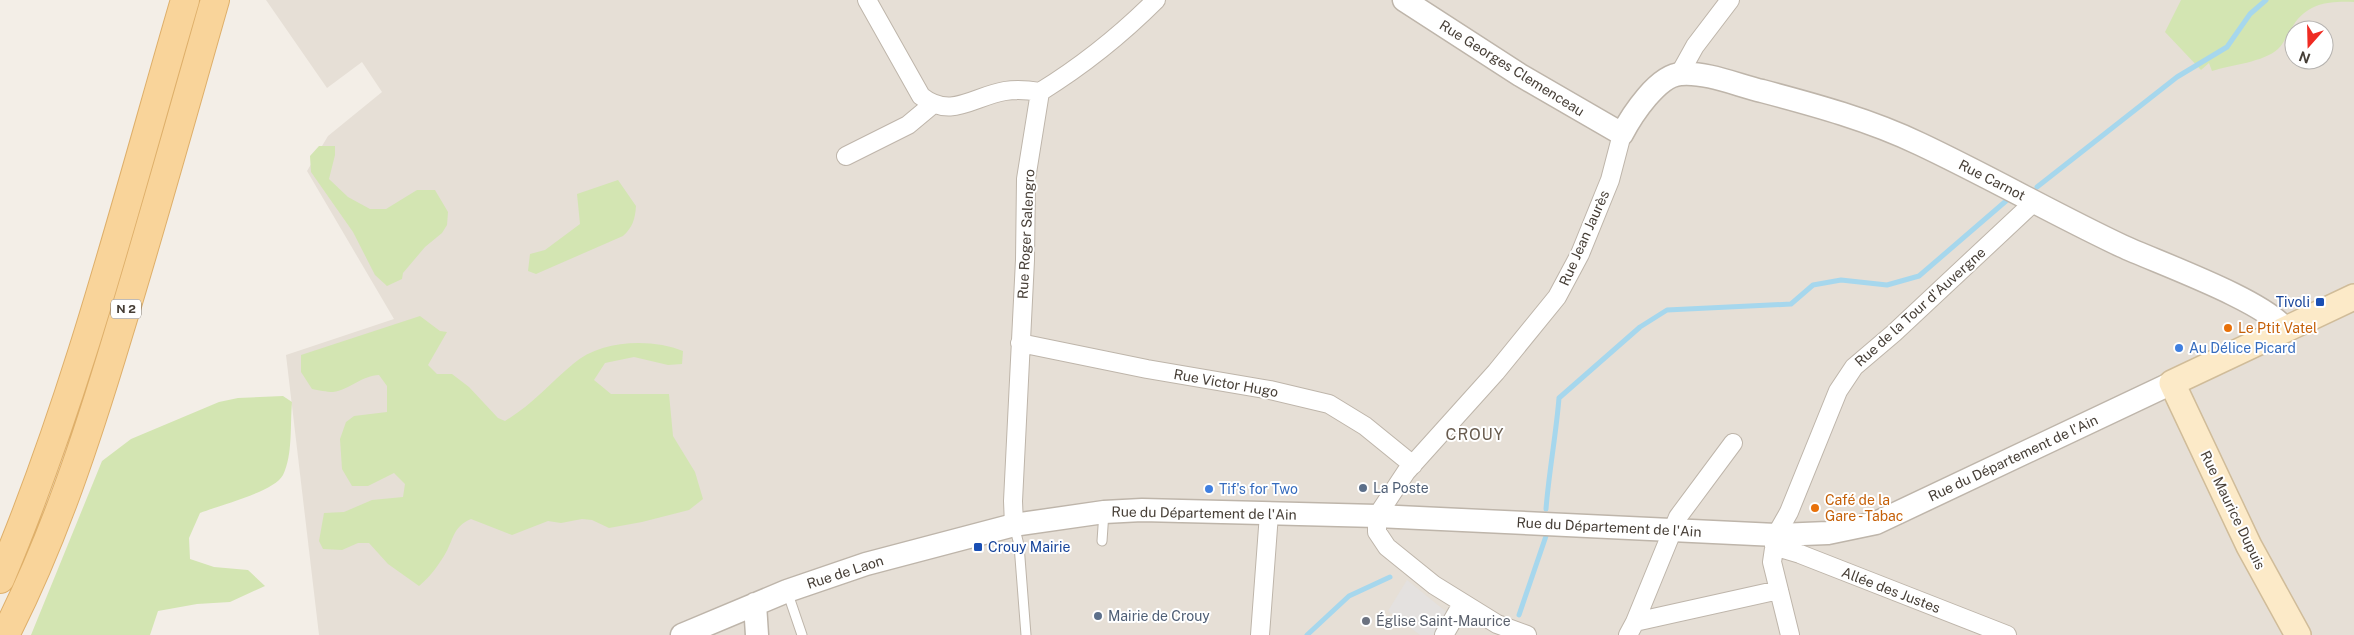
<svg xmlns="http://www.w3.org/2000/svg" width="2354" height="635" viewBox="0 0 2354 635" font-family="'Public Sans',sans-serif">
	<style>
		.residential { fill: #e6dfd6; fill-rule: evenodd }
		.green { fill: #d3e5b2 }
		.parking { fill: #e4e1df }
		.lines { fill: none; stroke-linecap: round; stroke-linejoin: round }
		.stream { stroke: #a6d7ed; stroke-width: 5 }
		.service-casing { stroke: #beb5aa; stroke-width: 11 }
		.minor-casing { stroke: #beb5aa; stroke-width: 20 }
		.tertiary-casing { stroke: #beb5aa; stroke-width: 25 }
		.secondary-casing { stroke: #d0bc99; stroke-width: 28 }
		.primary-casing { stroke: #deaf6a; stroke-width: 30 }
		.service { stroke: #fff; stroke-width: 9 }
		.minor { stroke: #fff; stroke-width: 18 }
		.tertiary { stroke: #fff; stroke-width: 22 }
		.secondary { stroke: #fceac8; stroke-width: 25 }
		.primary { stroke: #f9d49a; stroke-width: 28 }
		.transit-dot { fill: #1a4fb4; stroke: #fff; stroke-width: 2 }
		.food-dot { fill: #e8710a; stroke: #fff; stroke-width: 2 }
		.shop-dot { fill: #3f7fe0; stroke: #fff; stroke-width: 2 }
		.service-dot { fill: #5c6f8a; stroke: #fff; stroke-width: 2 }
		.worship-dot { fill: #6b7280; stroke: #fff; stroke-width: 2 }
		.labels { text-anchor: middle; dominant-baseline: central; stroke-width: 4; stroke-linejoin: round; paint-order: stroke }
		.shield { fill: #fff; stroke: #7e7872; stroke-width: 1 }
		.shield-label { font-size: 12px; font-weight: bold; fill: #463e36 }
		.street-label { font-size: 14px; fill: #463e36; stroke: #fff }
		.transit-label { font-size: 14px; fill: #164399; stroke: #fff; text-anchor: end }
		.food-label { font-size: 14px; fill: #c56008; stroke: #fff; text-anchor: start }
		.shop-label { font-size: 14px; fill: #366cbe; stroke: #fff; text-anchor: start }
		.service-label { font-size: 14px; fill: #4e5e75; stroke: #fff; text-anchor: start }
		.worship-label { font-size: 14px; fill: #5b616d; stroke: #fff; text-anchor: start }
		.quarter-label { font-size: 16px; letter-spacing: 1px; fill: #685b4e; stroke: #fff }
	</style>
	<rect width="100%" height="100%" fill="#f3eee7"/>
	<path class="residential" d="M266 0H2354V635H319L286 355 394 319 307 171 328 136 382 92 362 62 327 88ZM2294 30H2324V60H2294Z"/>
	<path class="green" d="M2181 0H2354V2C2329 1 2307 3 2293 26 2288 33 2284 43 2278 49 2264 62 2231 65 2212 71L2209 63 2201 70 2165 32Z
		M319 146H335V155L329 179 348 197 370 209H386L417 190H435L448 212 447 225 442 233 425 247 403 273 402 279 387 286 375 275 353 232 311 172 310 156Z
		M618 180 636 206C635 219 633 227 623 236L536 274 528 271 530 254 545 250 580 224 577 194Z
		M420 316 440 331 447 332 428 365 437 374H452L469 387 498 418 505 421C533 404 548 385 573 364 600 340 651 338 683 351L682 364 668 365 634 357 605 363 594 380 611 394H669L673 436 695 472 703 499 689 510 642 522 609 528 592 520 582 519 561 523 548 521 512 535 471 519C452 527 454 540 444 556 437 567 430 577 419 586L388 564 369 543H358L342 550 323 549 319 541 324 513 344 512 372 500 403 497 405 484 394 473 368 486H352L342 469 340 439 346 422 354 416 387 412V386L379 375C363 375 349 390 333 392 327 392 318 390 312 389L301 372V355Z
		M283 396 292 402C290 424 293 455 283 475 274 492 220 505 200 513L189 538 190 559 214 567 248 570 265 586 230 602 197 604 158 611 150 635H31L102 461 131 439 219 402 238 398Z"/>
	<path class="parking" d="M1407 580 1449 614 1433 635H1420L1388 611Z"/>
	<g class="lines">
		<path class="stream" d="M2037 187 2177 77 2227 47 2250 14 2266 0
			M1546 509C1549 471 1556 435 1559 398L1640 327 1667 310 1791 304 1813 285 1841 280 1887 285 1919 276 2006 201
			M1519 615 1546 536
			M1307 635 1349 596 1390 577"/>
		<defs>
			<path id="service" d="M1014 525 1019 545 1026 635
				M1102 541 1104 512
				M787 591 802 635"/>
			<path id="minor" d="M867 0 921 96C951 120 974 96 1005 91 1017 89 1028 90 1040 92
				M1680 73 1695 46 1730 0
				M846 156 908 125 932 105
				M1020 343 1147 369 1270 390 1329 404 1365 426 1413 465
				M1014 525 1013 501 1025 260 1026 179 1040 92C1082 66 1121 35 1156 0
				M1774 546 1800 554 2007 635
				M1635 622 1678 517 1733 443
				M1260 635 1269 514
				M1444 635 1462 604
				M1527 635 1497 624 1434 585 1387 547 1377 532V516L1406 472 1496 372 1557 297 1580 254 1610 180 1622 134
				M1628 635 1635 622 1779 590
				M1790 635 1772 562 1776 535 1789 512 1838 391 1854 367 1894 333 2034 202"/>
			<path id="tertiary" d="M1404 0 1520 75 1622 134C1632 115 1658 75 1681 74 1707 72 1737 85 1762 91 1815 105 1870 120 1920 144 1988 176 2054 214 2122 246 2159 263 2266 301 2286 330
				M755 604 757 635
				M682 635 787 591 866 564 1014 525 1104 512 1142 510 1377 516 1776 535 1828 533 1876 523 2172 383"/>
			<path id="secondary" d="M2298 635 2249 546 2172 383 2354 297"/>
			<path id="primary" d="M0 579C79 392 128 195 185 0
				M5 635C54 539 87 438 118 335 152 224 183 112 215 0"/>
		</defs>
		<use href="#service" class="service-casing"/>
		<use href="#minor" class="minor-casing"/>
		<use href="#tertiary" class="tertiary-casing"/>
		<use href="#secondary" class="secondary-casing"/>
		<use href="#primary" class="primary-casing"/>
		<use href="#service" class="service"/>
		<use href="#minor" class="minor"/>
		<use href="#tertiary" class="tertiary"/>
		<use href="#secondary" class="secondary"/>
		<use href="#primary" class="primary"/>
	</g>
	<g class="transit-dot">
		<rect x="2315" y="297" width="10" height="10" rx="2.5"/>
		<rect x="973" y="542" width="10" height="10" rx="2.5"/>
	</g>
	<g class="food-dot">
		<circle cx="2228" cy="328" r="5"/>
		<circle cx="1815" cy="508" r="5"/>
	</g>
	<g class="shop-dot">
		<circle cx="2179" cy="348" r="5"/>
		<circle cx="1209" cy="489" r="5"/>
	</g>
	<g class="service-dot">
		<circle cx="1363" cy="488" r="5"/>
		<circle cx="1098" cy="616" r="5"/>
	</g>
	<circle class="worship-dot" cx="1366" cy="621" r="5"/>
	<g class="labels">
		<rect class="shield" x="111" y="299.5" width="30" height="19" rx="4"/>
		<g class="shield-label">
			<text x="126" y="309">N 2</text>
		</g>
		<g class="street-label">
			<text transform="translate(1512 68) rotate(32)">Rue Georges Clemenceau</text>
			<text transform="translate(1992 180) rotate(27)">Rue Carnot</text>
			<text transform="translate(1026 234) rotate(-87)">Rue Roger Salengro</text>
			<text transform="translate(1584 238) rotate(-66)">Rue Jean Jaurès</text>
			<text transform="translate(1920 307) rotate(-42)">Rue de la Tour d'Auvergne</text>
			<text transform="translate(1226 383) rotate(10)">Rue Victor Hugo</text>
			<text transform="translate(2013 458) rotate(-25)">Rue du Département de l'Ain</text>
			<text transform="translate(2233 510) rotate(64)">Rue Maurice Dupuis</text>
			<text transform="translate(1204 513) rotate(1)">Rue du Département de l'Ain</text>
			<text transform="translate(1609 527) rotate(3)">Rue du Département de l'Ain</text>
			<text transform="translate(845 572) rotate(-18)">Rue de Laon</text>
			<text transform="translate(1891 590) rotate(21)">Allée des Justes</text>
		</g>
		<g class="transit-label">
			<text x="2310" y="302">Tivoli</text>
			<text x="988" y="547" text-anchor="start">Crouy Mairie</text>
		</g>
		<g class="food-label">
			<text x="2238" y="328">Le Ptit Vatel</text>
			<text x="1825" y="500">Café de la<tspan x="1825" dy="16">Gare - Tabac</tspan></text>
		</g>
		<g class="shop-label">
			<text x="2189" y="348">Au Délice Picard</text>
			<text x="1219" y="489">Tif's for Two</text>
		</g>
		<g class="service-label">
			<text x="1373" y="488">La Poste</text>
			<text x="1108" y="616">Mairie de Crouy</text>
		</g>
		<g class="worship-label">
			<text x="1376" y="621">Église Saint-Maurice</text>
		</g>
		<g class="quarter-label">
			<text x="1475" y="434">CROUY</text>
		</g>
	</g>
	<g transform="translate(2309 45) rotate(200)"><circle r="24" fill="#ffffff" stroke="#b5b2af"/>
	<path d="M0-4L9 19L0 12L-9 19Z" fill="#ef2b22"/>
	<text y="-8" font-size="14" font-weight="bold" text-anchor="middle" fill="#463e36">N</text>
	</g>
</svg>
